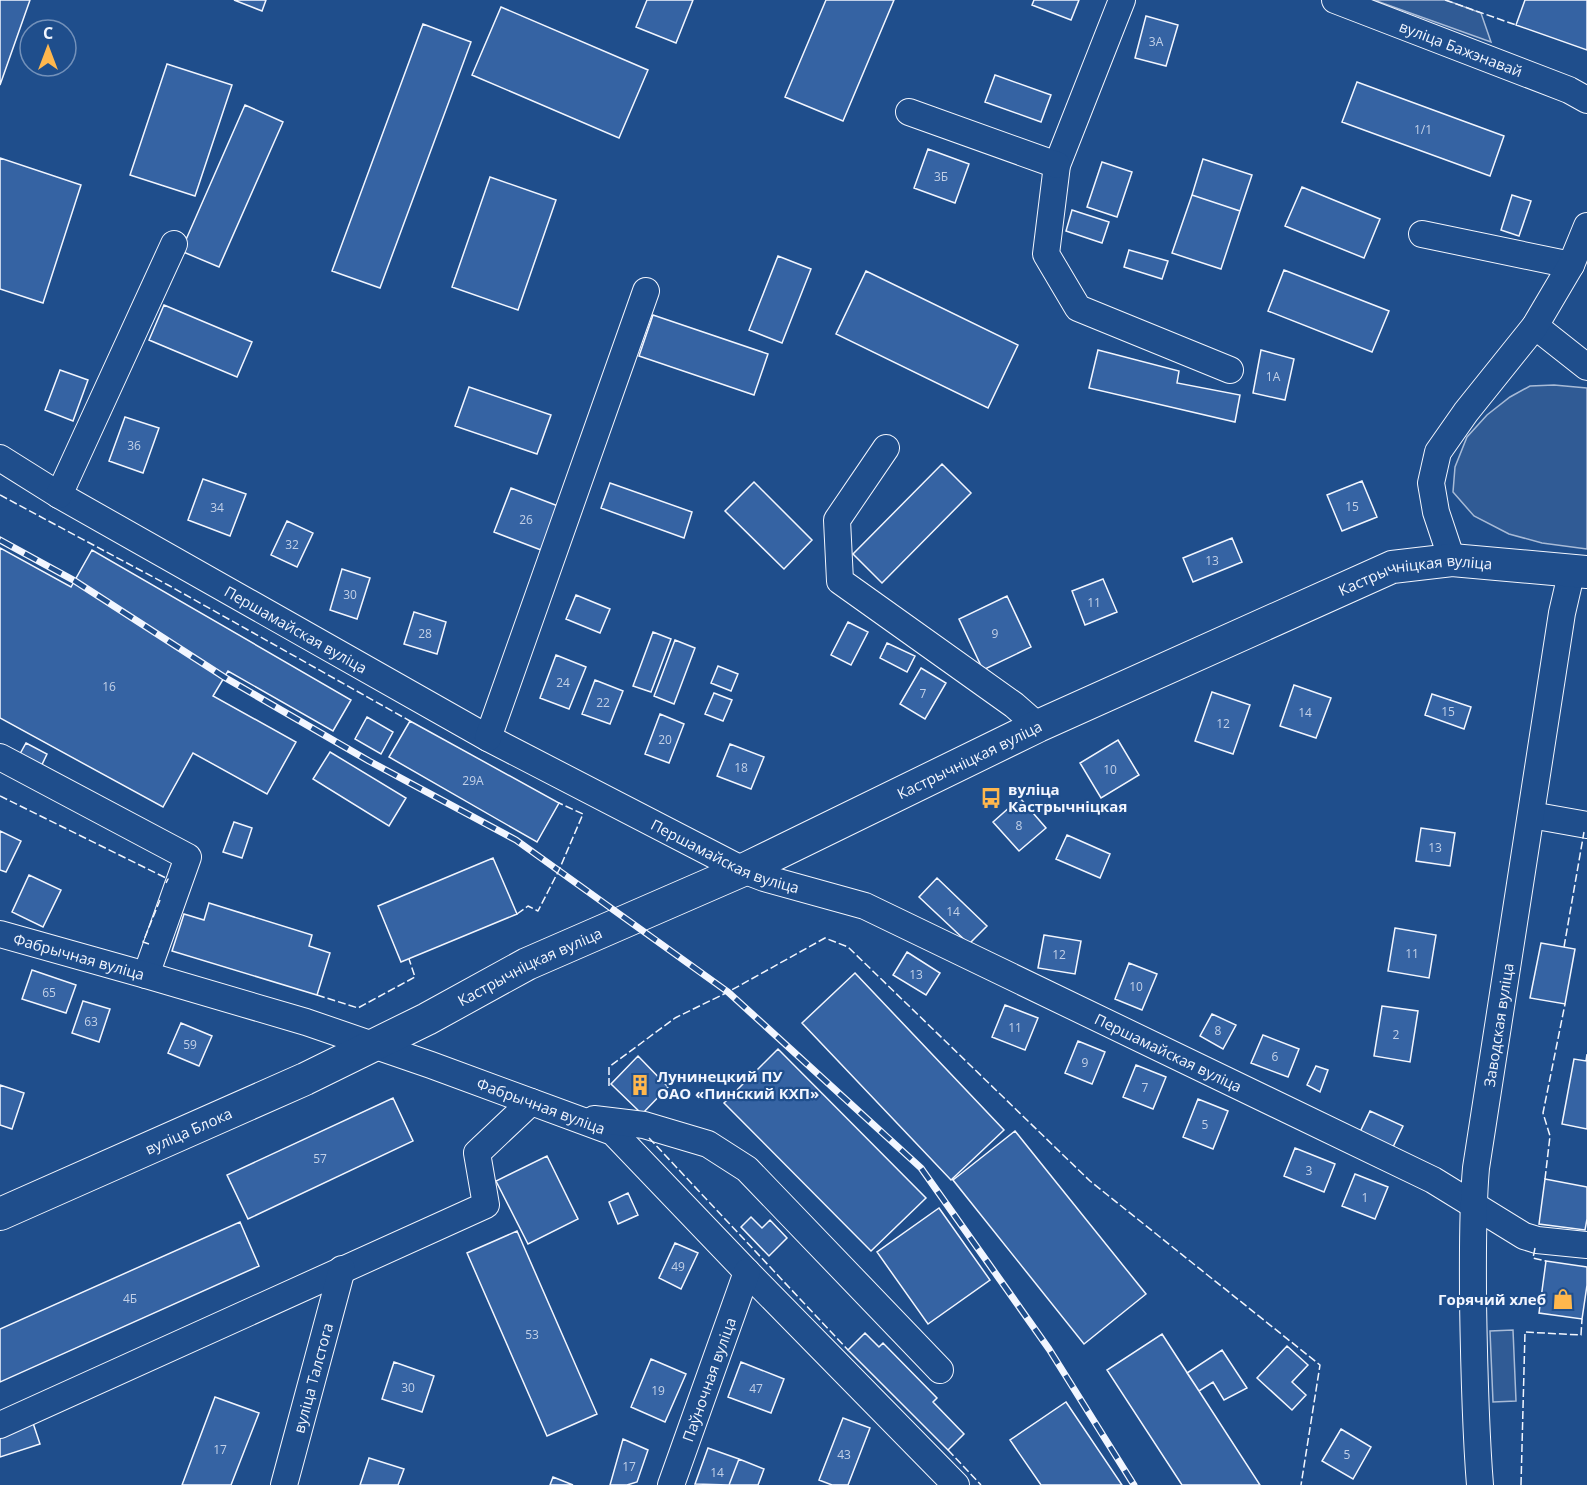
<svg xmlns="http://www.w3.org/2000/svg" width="1587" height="1485" viewBox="0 0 1587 1485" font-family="'Open Sans',sans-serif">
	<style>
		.built { fill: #305b95; stroke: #a8bbd7; stroke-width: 1.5 }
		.building { fill: #3563a3; stroke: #f2f6ff; stroke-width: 1.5 }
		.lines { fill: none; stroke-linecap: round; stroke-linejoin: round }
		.minor-casing { stroke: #f2f6ff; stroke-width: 28 }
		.major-casing { stroke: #f2f6ff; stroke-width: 34 }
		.minor { stroke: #1f4e8c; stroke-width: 26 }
		.major { stroke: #1f4e8c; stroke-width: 32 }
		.rail-casing { stroke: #f2f6ff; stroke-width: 7 }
		.rail { stroke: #1f4e8c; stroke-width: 4.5; stroke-dasharray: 14; stroke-linecap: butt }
		.fence { stroke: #f2f6ff; stroke-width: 1.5; stroke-dasharray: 8 3; stroke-linecap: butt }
		.labels { text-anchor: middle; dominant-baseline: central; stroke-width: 4.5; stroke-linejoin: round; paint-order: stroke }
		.number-label { font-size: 12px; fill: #c3d1e8 }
		.street-label { font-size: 15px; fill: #f2f6ff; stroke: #1f4e8c }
		.poi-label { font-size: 15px; font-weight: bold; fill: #f2f6ff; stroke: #1f4e8c; text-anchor: start }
	</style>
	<rect width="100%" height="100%" fill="#1f4e8c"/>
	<path class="built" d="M1374 0H1446L1481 13 1491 42Z
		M1554 385 1587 388V549L1542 543 1509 534 1474 516 1453 492 1455 467 1467 437 1487 415 1510 397 1530 386Z
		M1513 1330 1516 1401 1493 1402 1490 1331Z"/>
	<path class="building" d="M0 0H30L0 85Z
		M234 0H266L262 11Z
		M647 0H693L676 43 636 27Z
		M826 0H894L843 121 785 97Z
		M1034 0H1079L1071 20 1032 5Z
		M1525 0H1587V50L1516 25Z
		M501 7 648 70 619 138 472 75Z
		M1146 16 1178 25 1166 66 1135 58Z
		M423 24 471 42 380 288 332 271Z
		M167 64 232 85 195 196 130 175Z
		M995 75 1051 95 1041 122 985 102Z
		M1357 82 1504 136 1490 176 1342 122Z
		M245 105 283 122 219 267 181 251Z
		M928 149 969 164 955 203 914 188Z
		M0 158 81 185 43 303 0 289Z
		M1203 159 1252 175 1240 211 1192 195Z
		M1102 162 1132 172 1117 217 1087 207Z
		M490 177 556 200 518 310 452 287Z
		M1302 187 1380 219 1364 258 1285 226Z
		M1192 195 1240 211 1221 269 1172 253Z
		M1512 195 1531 201 1519 236 1501 230Z
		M1072 210 1109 222 1102 243 1066 231Z
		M1129 250 1168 261 1162 279 1124 267Z
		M778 256 811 269 782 343 749 330Z
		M1284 270 1389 311 1372 352 1268 311Z
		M866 271 1018 345 988 408 836 334Z
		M164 305 252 342 237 377 149 340Z
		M653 315 768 354 754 395 639 356Z
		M1098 350 1179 371 1177 383 1240 395 1235 422 1089 388Z
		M1261 350 1294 359 1285 400 1253 393Z
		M60 370 88 380 73 421 45 410Z
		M469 387 551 415 537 454 455 426Z
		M125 417 159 428 143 473 109 461Z
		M942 464 971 493 882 583 853 554Z
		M203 479 246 494 230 536 188 520Z
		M1362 481 1377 517 1342 531 1327 495Z
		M754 482 812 540 784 569 725 511Z
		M610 483 692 512 684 538 601 508Z
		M511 488 558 506 541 550 494 532Z
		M287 521 313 533 297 567 271 555Z
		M1232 538 1242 562 1193 582 1183 558Z
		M0 548 71 587 92 550 351 700 333 731 228 671 213 696 296 742 267 794 193 753 163 807 0 718Z
		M342 569 370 578 357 619 330 610Z
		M1103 579 1117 612 1085 625 1072 591Z
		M576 595 610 609 600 633 566 619Z
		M1007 596 1031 647 983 670 959 619Z
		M414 612 446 622 437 654 404 644Z
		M848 622 868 632 851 665 831 655Z
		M653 632 671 639 651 692 633 686Z
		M675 640 695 648 674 704 654 696Z
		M887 643 915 656 907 672 880 658Z
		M556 655 586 667 569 709 540 698Z
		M718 666 738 674 731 691 711 683Z
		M921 668 946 683 925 719 900 704Z
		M595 680 623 691 610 724 582 714Z
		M1294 685 1331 698 1316 738 1280 726Z
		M1212 692 1250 705 1233 754 1195 741Z
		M714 693 732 700 723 721 705 714Z
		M1432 694 1471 707 1464 729 1425 715Z
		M660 714 684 724 669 763 645 754Z
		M367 717 393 732 381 754 355 739Z
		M410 721 559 803 537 842 389 757Z
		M1118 740 1139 775 1101 798 1080 763Z
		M26 743 47 754 37 775 15 763Z
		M730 744 764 757 751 789 717 776Z
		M330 752 406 798 389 826 313 779Z
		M1020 798 1046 828 1019 851 993 822Z
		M234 822 252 828 242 858 223 852Z
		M1421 828 1455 833 1450 866 1416 861Z
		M0 831 21 841 6 872 0 870Z
		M1067 835 1110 854 1100 878 1056 859Z
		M493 858 517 914 401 962 378 906Z
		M29 875 61 890 43 927 12 912Z
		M937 878 987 926 969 944 919 897Z
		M209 903 312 935 309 946 330 953 317 995 172 951 184 914 204 920Z
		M1395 928 1436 935 1429 978 1388 971Z
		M1044 935 1081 941 1075 974 1038 968Z
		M1541 943 1575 949 1565 1004 1530 998Z
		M907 952 940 973 926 995 893 975Z
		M1129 963 1157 974 1142 1010 1115 999Z
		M32 970 76 985 66 1013 22 999Z
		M855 973 1004 1130 951 1180 802 1023Z
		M83 1001 110 1009 99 1042 72 1033Z
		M1005 1005 1038 1018 1025 1050 992 1037Z
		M1382 1006 1418 1011 1410 1062 1374 1056Z
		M1212 1014 1236 1025 1223 1049 1200 1036Z
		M181 1023 212 1036 199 1066 168 1053Z
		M1263 1035 1299 1049 1288 1077 1251 1063Z
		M1078 1041 1105 1052 1092 1084 1065 1073Z
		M778 1049 926 1198 871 1251 724 1103Z
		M1587 1054V1129L1562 1124 1574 1059 1586 1061Z
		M638 1056 668 1087 642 1114 611 1084Z
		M1136 1065 1166 1077 1153 1109 1123 1097Z
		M1316 1066 1328 1070 1320 1092 1307 1085Z
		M0 1085 24 1093 12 1129 0 1125Z
		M393 1098 413 1141 248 1219 227 1175Z
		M1198 1099 1228 1111 1213 1149 1183 1137Z
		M1370 1111 1403 1126 1393 1147 1360 1132Z
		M1015 1131 1146 1294 1084 1344 953 1180Z
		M1295 1148 1335 1164 1324 1192 1284 1176Z
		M547 1156 578 1219 528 1244 496 1181Z
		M1355 1174 1388 1187 1375 1219 1342 1206Z
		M1545 1179 1587 1187V1219L1585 1230 1539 1224Z
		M628 1193 638 1215 618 1224 609 1202Z
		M939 1208 990 1280 928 1324 877 1252Z
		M751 1217 762 1228 770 1220 787 1238 769 1256 741 1227Z
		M240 1222 259 1266 0 1382V1329Z
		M517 1231 597 1414 547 1436 467 1253Z
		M675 1243 698 1253 681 1289 659 1278Z
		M1546 1261 1587 1267V1285L1582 1319 1539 1313Z
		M865 1333 879 1347 883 1343 937 1398 933 1402 964 1434 948 1450 848 1350Z
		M1162 1334 1199 1391 1260 1485H1182L1107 1370Z
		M1287 1346 1308 1365 1292 1382 1306 1395 1292 1410 1257 1378Z
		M1222 1350 1247 1388 1224 1400 1213 1382 1199 1391 1187 1373Z
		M651 1359 686 1374 665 1422 631 1407Z
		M394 1362 434 1376 422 1412 382 1399Z
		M741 1362 784 1379 771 1413 728 1397Z
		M215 1397 259 1413 231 1485H182Z
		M1066 1402 1122 1485H1041L1010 1440Z
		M843 1418 870 1428 848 1485H832L819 1480Z
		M33 1423 40 1444 0 1457V1434Z
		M1341 1429 1371 1447 1353 1479 1322 1461Z
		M623 1439 648 1450 637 1482 627 1485H610Z
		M708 1448 739 1459 729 1485 695 1484Z
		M369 1458 404 1469 398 1485H360Z
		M739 1459 764 1469 758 1485H729Z
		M553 1477 573 1485H550Z"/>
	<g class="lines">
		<defs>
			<g id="minor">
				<path d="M1122 0 1057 165 1046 254 1078 308 1230 370"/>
				<path id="s1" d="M1335 0 1569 90 1587 100"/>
				<path d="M909 112 1057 165"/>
				<path d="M1422 234 1571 265"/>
				<path d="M1535 326 1587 367"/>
				<path d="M886 448 837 520 840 581 1014 705 1038 726"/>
				<path id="s2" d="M0 458 59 495 488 738 743 870 764 878 865 906 1433 1180 1524 1236 1537 1240 1587 1245"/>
				<path d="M59 495 174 244"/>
				<path d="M1452 560 1436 512 1431 483 1438 452 1466 412 1535 326 1571 265 1587 226"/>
				<path d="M488 738 646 291"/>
				<path d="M0 757 188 857 146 975"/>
				<path d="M1531 815 1587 825"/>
				<path id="s3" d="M0 934 146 975 306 1022 431 1065 613 1132 747 1272 956 1485"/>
				<path d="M594 1119 644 1125 708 1144 747 1169 940 1370"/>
				<path d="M0 1425 486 1205 477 1153 531 1102"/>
				<path id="s4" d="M284 1485 342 1269"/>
				<path id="s5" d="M671 1485 747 1272"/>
				<path id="s6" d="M1480 1485C1475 1424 1474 1363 1473 1301 1473 1257 1472 1213 1476 1168L1562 613 1572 570"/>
			</g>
			<g id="major">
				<path id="s7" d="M0 1214 305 1079 427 1019 527 964 743 870 1038 726 1392 567 1452 560 1587 572"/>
			</g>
		</defs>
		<use href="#minor" class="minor-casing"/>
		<use href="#major" class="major-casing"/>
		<use href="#minor" class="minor"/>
		<use href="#major" class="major"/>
		<defs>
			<path id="rail" d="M0 540 75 581 224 677 369 761 516 840 728 992 921 1168 1049 1349 1134 1485"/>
		</defs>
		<use href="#rail" class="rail-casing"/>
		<use href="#rail" class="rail"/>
		<path class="fence" d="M1445 0 1516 25
			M0 495 168 585 410 721
			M0 796 168 879 166 883
			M517 914 528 906 538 911 559 870 583 814 559 803
			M149 944 143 942 160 900
			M1564 947 1584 832
			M317 995 358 1008 415 977 409 959
			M609 1086V1067L675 1018 728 992 825 938 848 947 1090 1181 1320 1365 1301 1485
			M649 1138 848 1350
			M1545 1179 1550 1136 1543 1113 1565 1004
			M1535 1248 1533 1258 1546 1261
			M948 1450 981 1485
			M1521 1485 1525 1332 1581 1335 1582 1319"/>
	</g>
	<defs>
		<symbol id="bus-bare" viewBox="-9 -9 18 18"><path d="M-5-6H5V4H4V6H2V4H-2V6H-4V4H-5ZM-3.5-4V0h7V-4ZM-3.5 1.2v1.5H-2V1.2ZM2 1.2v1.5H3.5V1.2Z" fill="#ffb74d" stroke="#1f4e8c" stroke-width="2.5" paint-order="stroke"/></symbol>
		<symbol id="building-bare" viewBox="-9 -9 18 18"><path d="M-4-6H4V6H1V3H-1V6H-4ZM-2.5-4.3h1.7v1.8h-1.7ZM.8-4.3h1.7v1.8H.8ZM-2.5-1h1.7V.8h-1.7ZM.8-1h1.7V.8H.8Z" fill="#ffb74d" stroke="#1f4e8c" stroke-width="2.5" paint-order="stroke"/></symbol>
		<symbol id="shop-bare" viewBox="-9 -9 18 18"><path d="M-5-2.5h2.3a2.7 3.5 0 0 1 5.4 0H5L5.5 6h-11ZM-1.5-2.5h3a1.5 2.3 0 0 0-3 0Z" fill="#ffb74d" stroke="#1f4e8c" stroke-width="2.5" paint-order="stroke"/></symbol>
	</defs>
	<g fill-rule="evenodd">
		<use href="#bus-bare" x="976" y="783" width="30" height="30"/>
		<use href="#building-bare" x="625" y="1070" width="30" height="30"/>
		<use href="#shop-bare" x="1548" y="1284" width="30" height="30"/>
	</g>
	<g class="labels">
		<g class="number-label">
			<text x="1156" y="41">3А</text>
			<text x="1423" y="129">1/1</text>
			<text x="941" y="176">3Б</text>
			<text x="1273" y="376">1А</text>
			<text x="134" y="445">36</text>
			<text x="1352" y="506">15</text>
			<text x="217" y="507">34</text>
			<text x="526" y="519">26</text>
			<text x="292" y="544">32</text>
			<text x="1212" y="560">13</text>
			<text x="350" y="594">30</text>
			<text x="1094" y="602">11</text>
			<text x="425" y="633">28</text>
			<text x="995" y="633">9</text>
			<text x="563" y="682">24</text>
			<text x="109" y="686">16</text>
			<text x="923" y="693">7</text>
			<text x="603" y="702">22</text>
			<text x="1448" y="711">15</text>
			<text x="1305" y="712">14</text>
			<text x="1223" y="723">12</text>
			<text x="665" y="739">20</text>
			<text x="741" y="767">18</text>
			<text x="1110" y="769">10</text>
			<text x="473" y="780">29А</text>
			<text x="1019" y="825">8</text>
			<text x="1435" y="847">13</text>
			<text x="953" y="911">14</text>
			<text x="1412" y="953">11</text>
			<text x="1059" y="954">12</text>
			<text x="916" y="974">13</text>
			<text x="1136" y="986">10</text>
			<text x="49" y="992">65</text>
			<text x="91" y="1021">63</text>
			<text x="1015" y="1027">11</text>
			<text x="1218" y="1030">8</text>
			<text x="1396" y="1034">2</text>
			<text x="190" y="1044">59</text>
			<text x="1275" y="1056">6</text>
			<text x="1085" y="1062">9</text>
			<text x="1145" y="1087">7</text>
			<text x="1205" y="1124">5</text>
			<text x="320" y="1158">57</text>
			<text x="1309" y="1170">3</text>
			<text x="1365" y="1197">1</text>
			<text x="678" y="1266">49</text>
			<text x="130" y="1298">4Б</text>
			<text x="532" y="1334">53</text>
			<text x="408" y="1387">30</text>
			<text x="756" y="1388">47</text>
			<text x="658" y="1390">19</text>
			<text x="220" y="1449">17</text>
			<text x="844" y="1454">43</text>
			<text x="1347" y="1454">5</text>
			<text x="629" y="1466">17</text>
			<text x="717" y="1472">14</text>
		</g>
		<g class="street-label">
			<text stroke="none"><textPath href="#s1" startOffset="135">вуліца Бажэнавай</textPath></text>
			<text stroke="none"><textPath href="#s7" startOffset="1557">Кастрычніцкая вуліца</textPath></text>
			<text stroke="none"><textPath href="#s2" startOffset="342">Першамайская вуліца</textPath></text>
			<text stroke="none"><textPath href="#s7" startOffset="1071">Кастрычніцкая вуліца</textPath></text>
			<text stroke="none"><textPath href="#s2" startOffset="828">Першамайская вуліца</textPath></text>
			<text stroke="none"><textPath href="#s3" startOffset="82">Фабрычная вуліца</textPath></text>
			<text stroke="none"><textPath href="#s7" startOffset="585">Кастрычніцкая вуліца</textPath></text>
			<text stroke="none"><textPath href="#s6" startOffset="462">Заводская вуліца</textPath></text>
			<text stroke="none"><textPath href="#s2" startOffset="1314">Першамайская вуліца</textPath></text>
			<text stroke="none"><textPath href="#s3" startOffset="568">Фабрычная вуліца</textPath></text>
			<text stroke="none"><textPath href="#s7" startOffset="206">вуліца Блока</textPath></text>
			<text stroke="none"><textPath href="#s4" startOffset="111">вуліца Талстога</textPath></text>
			<text stroke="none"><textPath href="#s5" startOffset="112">Паўночная вуліца</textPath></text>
		</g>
		<g class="poi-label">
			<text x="1008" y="789">вуліца<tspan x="1008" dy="17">Кастрычніцкая</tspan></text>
			<text x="657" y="1076">Лунинецкий ПУ<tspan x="657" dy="17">ОАО «Пинский КХП»</tspan></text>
			<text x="1546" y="1299" text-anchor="end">Горячий хлеб</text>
		</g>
	</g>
	<g transform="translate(48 48)"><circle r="28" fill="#1f4e8c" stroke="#7391ba" stroke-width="1.5"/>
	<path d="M0-4.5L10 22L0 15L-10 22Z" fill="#ffb74d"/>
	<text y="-9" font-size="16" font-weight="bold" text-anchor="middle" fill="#f2f6ff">С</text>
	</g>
</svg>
